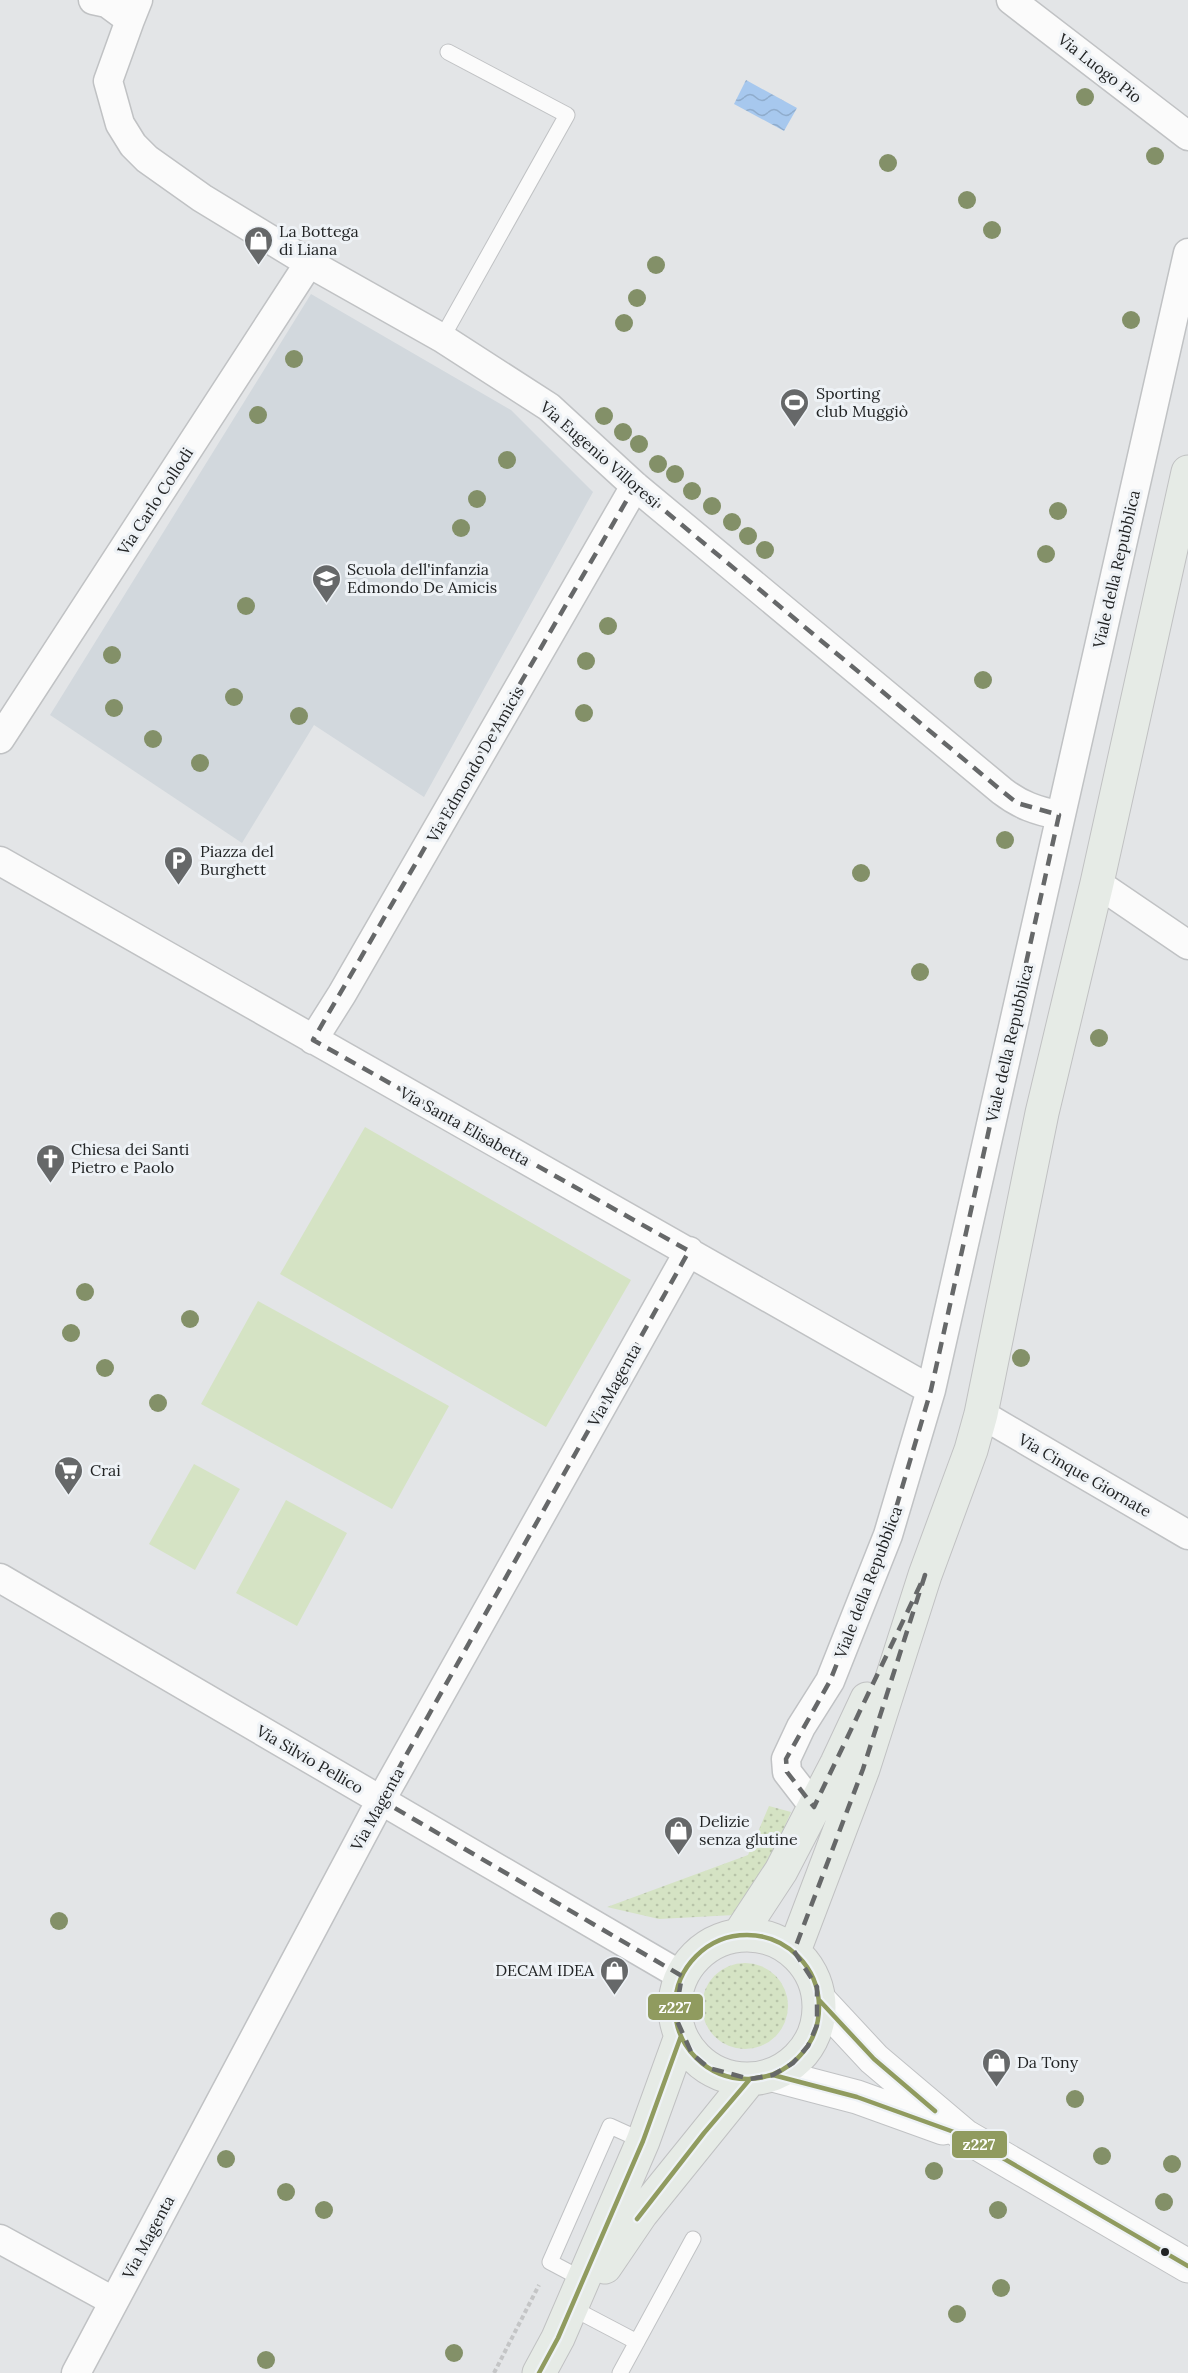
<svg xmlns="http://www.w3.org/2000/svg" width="1188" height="2373" viewBox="0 0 1188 2373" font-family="Lora,serif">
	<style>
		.built { fill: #d2d8dd }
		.grass { fill: url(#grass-dots) }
		.pitch { fill: #d5e3c4 }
		.water { fill: url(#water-waves) }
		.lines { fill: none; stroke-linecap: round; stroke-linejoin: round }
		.service-casing { stroke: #c0c2c4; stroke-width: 17 }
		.minor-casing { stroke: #c0c2c4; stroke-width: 31 }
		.tertiary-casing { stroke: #c0c2c4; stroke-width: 35 }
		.primary-casing { stroke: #c0c1c2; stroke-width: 35 }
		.path { stroke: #c4c5c6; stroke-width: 4; stroke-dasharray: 4.5 3; stroke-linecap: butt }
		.service { stroke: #fbfbfb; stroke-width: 15 }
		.minor { stroke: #fbfbfb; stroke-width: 28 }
		.tertiary { stroke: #fbfbfb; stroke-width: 33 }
		.primary { stroke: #e6ebe6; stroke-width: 33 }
		.bus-1-casing { stroke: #eef2f6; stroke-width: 9 }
		.bus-1 { stroke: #909b5f; stroke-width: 4.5 }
		.tree { fill: #839068 }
		.marked { fill: none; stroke: #666869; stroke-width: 4.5; stroke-dasharray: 12 8; stroke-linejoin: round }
		.bus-dot { fill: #222425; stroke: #eef2f6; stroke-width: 2 }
		.labels { text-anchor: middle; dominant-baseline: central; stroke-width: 6; stroke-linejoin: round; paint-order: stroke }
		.street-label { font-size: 16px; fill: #222425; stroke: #eef2f6 }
		.poi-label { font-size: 16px; fill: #222425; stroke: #eef2f6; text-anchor: start }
		.line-badge { stroke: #eef2f6; stroke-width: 2 }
		.badge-label { font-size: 16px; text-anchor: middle; font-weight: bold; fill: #fff }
	</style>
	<defs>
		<pattern id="grass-dots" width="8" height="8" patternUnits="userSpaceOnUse" patternTransform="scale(1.5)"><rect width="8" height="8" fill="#d5e3c4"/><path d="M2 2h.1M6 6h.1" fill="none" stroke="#b7c3a8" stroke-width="1.8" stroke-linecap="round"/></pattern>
		<pattern id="water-waves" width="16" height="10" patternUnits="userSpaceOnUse" patternTransform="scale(1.5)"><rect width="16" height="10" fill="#a7c8ee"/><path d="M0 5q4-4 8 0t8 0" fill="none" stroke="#8faccc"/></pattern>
	</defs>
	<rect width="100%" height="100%" fill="#e3e5e7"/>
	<path class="built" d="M311 294 511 410 593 492 424 797 314 725 242 843 50 715Z"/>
	<path class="grass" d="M769 1806 791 1812 775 1849 734 1915 659 1919 607 1907 748 1855Z
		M702 2006a43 43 0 1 1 86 0a43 43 0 1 1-86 0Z"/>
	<path class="pitch" d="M365 1127 631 1280 546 1427 280 1274Z
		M258 1301 449 1406 392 1509 201 1404Z
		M194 1464 240 1489 195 1570 149 1544Z
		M286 1500 347 1533 297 1626 236 1593Z"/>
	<path class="water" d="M746 80 797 108 784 131 734 104Z"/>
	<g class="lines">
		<defs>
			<path id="service" d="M442 338 567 115 448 52
				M582 2279 550 2262 610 2126 643 2141
				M576 2310 637 2342
				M620 2373 693 2239"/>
			<path id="minor" d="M93 0 107 3 130 20 138 0
				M1011 0 1188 136
				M130 20 108 81 120 124 133 145 147 159 202 198 309 263 442 338 549 407 635 486 1002 791C1020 805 1037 811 1059 815
				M0 739 309 263
				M0 861 931 1390
				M1097 883 1188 945
				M313 1040 342 994 635 486
				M981 1414 1188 1535
				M0 1578 682 1976
				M814 1807 787 1772 786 1759 801 1727 830 1681 888 1535 931 1390 1188 253
				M0 2239 113 2301
				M76 2373 381 1800 689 1251"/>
			<path id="tertiary" d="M820 2001 874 2059 965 2136 1188 2266
				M773 2075 857 2097 943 2128"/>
			<path id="primary" d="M739 1935 781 1871 837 1763 867 1699
				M675 2007a72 72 0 1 1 144 0a72 72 0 1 1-144 0Z
				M794 1951 863 1769 925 1575 971 1450 981 1414 1042 1113 1097 883 1188 472
				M605 2267 641 2214 750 2079
				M539 2373 558 2338 643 2141 681 2036"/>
		</defs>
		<use href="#service" class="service-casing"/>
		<use href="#minor" class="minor-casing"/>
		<use href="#tertiary" class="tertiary-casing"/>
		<use href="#primary" class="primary-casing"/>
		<path class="path" d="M494 2373 539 2285"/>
		<use href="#service" class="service"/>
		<use href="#minor" class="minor"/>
		<use href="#tertiary" class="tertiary"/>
		<use href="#primary" class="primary"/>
		<defs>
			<path id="bus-1" d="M675 2007a72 72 0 1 1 144 0a72 72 0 1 1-144 0Z
				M820 2001 874 2059 935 2111
				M750 2079 773 2075 857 2097 965 2136 1188 2266
				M637 2219 704 2133 750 2079
				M539 2373 558 2338 643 2141 681 2036"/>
		</defs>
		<use href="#bus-1" class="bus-1-casing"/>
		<use href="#bus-1" class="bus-1"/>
	</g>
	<g class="tree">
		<circle cx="1085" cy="97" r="9"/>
		<circle cx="1155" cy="156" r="9"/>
		<circle cx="888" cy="163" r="9"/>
		<circle cx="967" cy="200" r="9"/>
		<circle cx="992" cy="230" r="9"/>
		<circle cx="656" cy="265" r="9"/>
		<circle cx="637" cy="298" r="9"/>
		<circle cx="1131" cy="320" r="9"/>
		<circle cx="624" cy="323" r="9"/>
		<circle cx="294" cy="359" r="9"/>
		<circle cx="258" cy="415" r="9"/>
		<circle cx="604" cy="416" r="9"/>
		<circle cx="623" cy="432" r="9"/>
		<circle cx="639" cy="444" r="9"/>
		<circle cx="507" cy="460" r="9"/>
		<circle cx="658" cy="464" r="9"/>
		<circle cx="675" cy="474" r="9"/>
		<circle cx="692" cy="491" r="9"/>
		<circle cx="477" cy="499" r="9"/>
		<circle cx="712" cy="506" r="9"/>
		<circle cx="1058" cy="511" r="9"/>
		<circle cx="732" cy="522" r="9"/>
		<circle cx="461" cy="528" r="9"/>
		<circle cx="748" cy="536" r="9"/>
		<circle cx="765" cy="550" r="9"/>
		<circle cx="1046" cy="554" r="9"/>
		<circle cx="246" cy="606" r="9"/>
		<circle cx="608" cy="626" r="9"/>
		<circle cx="112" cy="655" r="9"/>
		<circle cx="586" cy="661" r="9"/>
		<circle cx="983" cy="680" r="9"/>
		<circle cx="234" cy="697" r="9"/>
		<circle cx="114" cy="708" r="9"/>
		<circle cx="584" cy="713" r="9"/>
		<circle cx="299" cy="716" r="9"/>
		<circle cx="153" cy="739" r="9"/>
		<circle cx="200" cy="763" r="9"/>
		<circle cx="1005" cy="840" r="9"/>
		<circle cx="861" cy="873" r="9"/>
		<circle cx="920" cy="972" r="9"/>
		<circle cx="1099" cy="1038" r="9"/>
		<circle cx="85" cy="1292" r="9"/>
		<circle cx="190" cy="1319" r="9"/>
		<circle cx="71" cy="1333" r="9"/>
		<circle cx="1021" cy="1358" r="9"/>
		<circle cx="105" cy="1368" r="9"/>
		<circle cx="158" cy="1403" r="9"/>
		<circle cx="59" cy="1921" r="9"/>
		<circle cx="1075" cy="2099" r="9"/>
		<circle cx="1102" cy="2156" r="9"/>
		<circle cx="226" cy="2159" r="9"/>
		<circle cx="1172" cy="2164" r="9"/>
		<circle cx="934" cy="2171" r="9"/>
		<circle cx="286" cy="2192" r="9"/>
		<circle cx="1164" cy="2202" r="9"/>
		<circle cx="324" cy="2210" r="9"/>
		<circle cx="998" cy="2210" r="9"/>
		<circle cx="1001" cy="2288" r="9"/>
		<circle cx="957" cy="2314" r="9"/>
		<circle cx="454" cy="2353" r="9"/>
		<circle cx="266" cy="2360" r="9"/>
	</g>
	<path class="marked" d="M635 486 1002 791 1017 803 1059 815 931 1390 888 1535 830 1681 786 1759 787 1772 814 1807 925 1575 863 1769 794 1951 817 1987V2025L808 2046 793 2063 773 2075 750 2079 709 2068 692 2054 675 2016 682 1976 381 1800 689 1251 313 1040Z"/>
	<defs>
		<symbol id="shop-pin" viewBox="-11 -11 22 30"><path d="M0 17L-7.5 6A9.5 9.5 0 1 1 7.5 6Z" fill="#666869" stroke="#eef2f6"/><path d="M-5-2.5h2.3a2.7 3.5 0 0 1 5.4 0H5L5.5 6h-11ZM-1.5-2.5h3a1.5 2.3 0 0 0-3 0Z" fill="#fff"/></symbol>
		<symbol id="stadium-pin" viewBox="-11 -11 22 30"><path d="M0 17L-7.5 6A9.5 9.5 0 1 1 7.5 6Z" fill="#666869" stroke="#eef2f6"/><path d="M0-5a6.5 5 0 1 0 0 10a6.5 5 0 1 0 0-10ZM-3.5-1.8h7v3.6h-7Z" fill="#fff"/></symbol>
		<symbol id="school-pin" viewBox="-11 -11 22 30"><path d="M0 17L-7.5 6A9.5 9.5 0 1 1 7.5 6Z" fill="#666869" stroke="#eef2f6"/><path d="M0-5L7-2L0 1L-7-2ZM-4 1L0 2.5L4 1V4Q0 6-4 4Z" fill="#fff"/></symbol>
		<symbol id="parking-pin" viewBox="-11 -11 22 30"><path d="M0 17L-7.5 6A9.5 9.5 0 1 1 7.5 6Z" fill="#666869" stroke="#eef2f6"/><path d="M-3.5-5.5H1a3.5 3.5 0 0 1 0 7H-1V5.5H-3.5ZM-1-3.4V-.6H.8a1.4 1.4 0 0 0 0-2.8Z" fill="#fff"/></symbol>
		<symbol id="church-pin" viewBox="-11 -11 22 30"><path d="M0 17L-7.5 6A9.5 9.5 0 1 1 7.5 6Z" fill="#666869" stroke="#eef2f6"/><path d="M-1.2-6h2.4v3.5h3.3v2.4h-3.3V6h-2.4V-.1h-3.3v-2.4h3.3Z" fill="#fff"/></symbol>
		<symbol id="supermarket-pin" viewBox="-11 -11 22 30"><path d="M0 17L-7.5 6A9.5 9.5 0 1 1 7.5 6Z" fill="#666869" stroke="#eef2f6"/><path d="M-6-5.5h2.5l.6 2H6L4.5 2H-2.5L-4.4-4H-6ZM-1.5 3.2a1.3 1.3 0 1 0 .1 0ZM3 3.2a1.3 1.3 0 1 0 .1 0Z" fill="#fff"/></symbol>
	</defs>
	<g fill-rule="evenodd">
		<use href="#shop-pin" x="242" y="224" width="33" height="45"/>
		<use href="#stadium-pin" x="778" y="386" width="33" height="45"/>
		<use href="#school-pin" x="310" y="562" width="33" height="45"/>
		<use href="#parking-pin" x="162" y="844" width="33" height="45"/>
		<use href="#church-pin" x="34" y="1142" width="33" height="45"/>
		<use href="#supermarket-pin" x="52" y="1454" width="33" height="45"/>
		<use href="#shop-pin" x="662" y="1814" width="33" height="45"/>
		<use href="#shop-pin" x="598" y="1954" width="33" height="45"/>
		<use href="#shop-pin" x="980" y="2046" width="33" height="45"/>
	</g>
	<circle class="bus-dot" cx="1165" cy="2252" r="5"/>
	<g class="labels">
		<g class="street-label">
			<text transform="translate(1100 68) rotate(38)">Via Luogo Pio</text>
			<text transform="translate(600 454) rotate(41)">Via Eugenio Villoresi</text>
			<text transform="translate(155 501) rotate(-57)">Via Carlo Collodi</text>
			<text transform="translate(1116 569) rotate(-77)">Viale della Repubblica</text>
			<text transform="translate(475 764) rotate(-60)">Via Edmondo De Amicis</text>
			<text transform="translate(1009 1043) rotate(-77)">Viale della Repubblica</text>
			<text transform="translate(465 1126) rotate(29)">Via Santa Elisabetta</text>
			<text transform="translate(614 1385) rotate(-61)">Via Magenta</text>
			<text transform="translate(1085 1475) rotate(30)">Via Cinque Giornate</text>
			<text transform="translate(868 1582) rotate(-69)">Viale della Repubblica</text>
			<text transform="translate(310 1759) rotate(30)">Via Silvio Pellico</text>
			<text transform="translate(377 1809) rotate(-61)">Via Magenta</text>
			<text transform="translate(148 2237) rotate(-62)">Via Magenta</text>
		</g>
		<g class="poi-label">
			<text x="279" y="231">La Bottega<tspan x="279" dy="18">di Liana</tspan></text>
			<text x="816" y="393">Sporting<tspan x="816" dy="18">club Muggiò</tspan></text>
			<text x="347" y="569">Scuola dell'infanzia<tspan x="347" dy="18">Edmondo De Amicis</tspan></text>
			<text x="200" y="851">Piazza del<tspan x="200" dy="18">Burghett</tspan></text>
			<text x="71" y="1149">Chiesa dei Santi<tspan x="71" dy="18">Pietro e Paolo</tspan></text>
			<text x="90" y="1470">Crai</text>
			<text x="699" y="1821">Delizie<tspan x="699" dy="18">senza glutine</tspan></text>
			<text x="594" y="1970" text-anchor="end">DECAM IDEA</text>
			<text x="1017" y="2062">Da Tony</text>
		</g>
	</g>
	<g class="line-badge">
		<rect x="647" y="1993" width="57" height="28" rx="6" fill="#909b5f"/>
		<rect x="951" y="2130" width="57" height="29" rx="6" fill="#909b5f"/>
	</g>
	<g class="badge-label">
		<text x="675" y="2013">z227</text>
		<text x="979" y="2150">z227</text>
	</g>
</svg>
